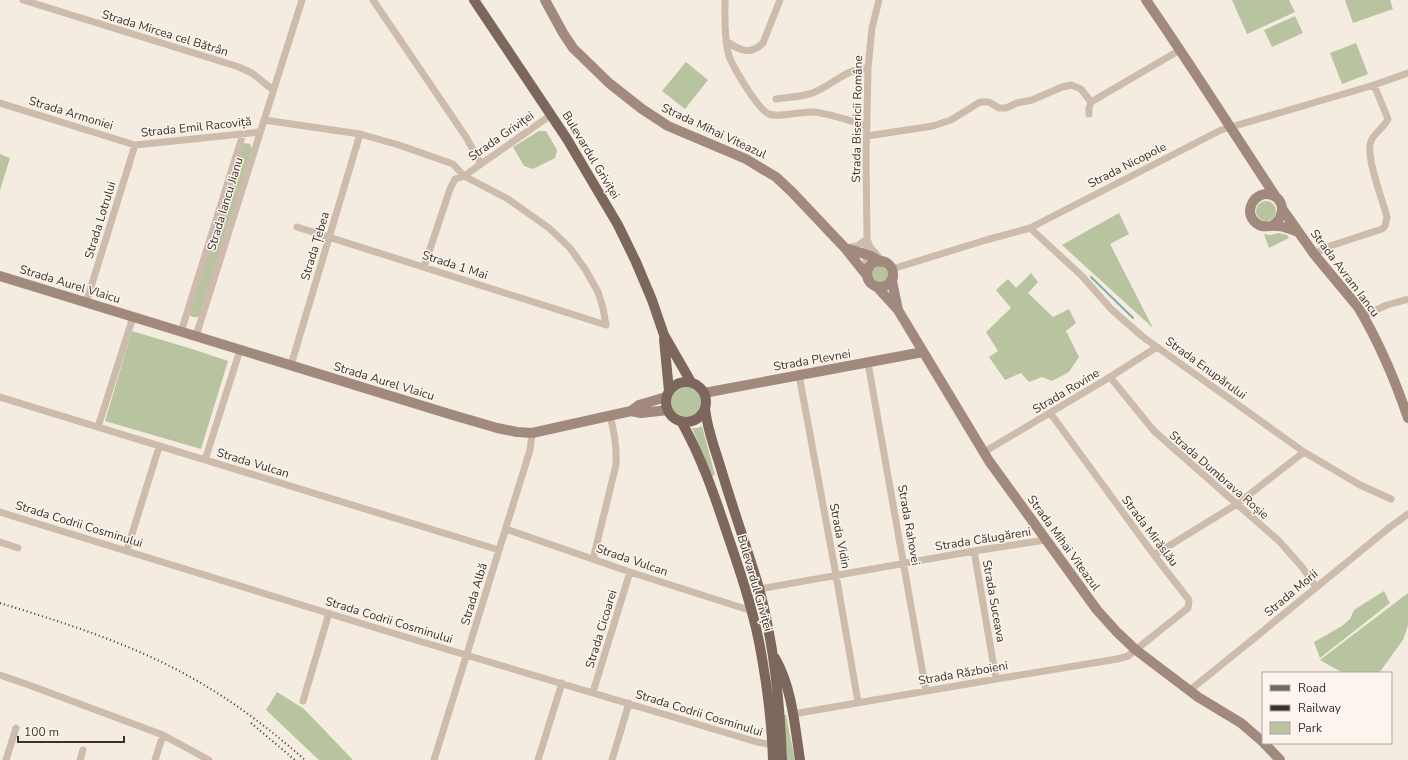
<svg xmlns="http://www.w3.org/2000/svg" width="1408" height="760" viewBox="0 0 1408 760" font-family="'Nunito Sans',sans-serif">
	<style>
		.green { fill: #b8c4a0 }
		.lines { fill: none; stroke-linecap: round; stroke-linejoin: round }
		.stream { stroke: #7fb0b2; stroke-width: 2 }
		.street { stroke: #cdbbac; stroke-width: 7 }
		.secondary { stroke: #a18a7d; stroke-width: 10 }
		.primary { stroke: #7d675c; stroke-width: 10 }
		.rail { stroke: #3b302b; stroke-width: 2; stroke-dasharray: 1 3; stroke-linecap: butt }
		.labels { text-anchor: middle; dominant-baseline: central; stroke-width: 3; stroke-linejoin: round; paint-order: stroke }
		.street-label { font-size: 12px; fill: #3b302b; stroke: #fbf5ee }
	</style>
	<rect width="100%" height="100%" fill="#f4ebe1"/>
	<path class="green" d="M1232 0H1289L1295 12 1247 34Z
		M1345 0H1390L1393 9 1353 23Z
		M1295 16 1303 33 1272 47 1264 30Z
		M1356 43 1368 74 1342 84 1330 53Z
		M686 62 708 80 685 109 662 91Z
		M539 131H546L557 150 555 158 533 169 524 166 513 147Z
		M245 143 250 144 252 149 200 315 198 317H192L189 314 243 144Z
		M0 154 10 158 0 190Z
		M1256 211a10 10 0 1 1 20 0a10 10 0 1 1-20 0Z
		M1119 213 1129 234 1110 244 1153 328 1062 245Z
		M1279 233 1287 235 1289 238 1269 248 1264 234 1270 235Z
		M871 274a9 9 0 1 1 18 0a9 9 0 1 1-18 0Z
		M1031 273 1038 282 1028 293 1053 317 1069 309 1076 323 1066 331 1079 357 1069 372 1052 381 1042 377 1029 382 1021 373 1005 380 989 357 998 351 986 332 1011 308 996 290 1008 279 1016 288Z
		M132 331 192 349 228 361 201 449 105 421Z
		M670 402a16 16 0 1 1 32 0a16 16 0 1 1-32 0Z
		M702 426 715 475 712 476 692 428H698Z
		M1384 591 1390 603 1320 658 1314 642 1342 626 1350 619 1354 610Z
		M1408 593V625L1403 640 1379 673H1343L1320 660Z
		M277 692 304 709 353 760H319L266 710Z
		M784 715H786L795 760H787Z"/>
	<g class="lines">
		<path class="stream" d="M1091 277 1133 318"/>
		<path class="street" d="M23 0 239 67 252 73 273 90
			M373 0 466 137 481 164
			M725 0C725 17 724 35 728 52 730 63 758 110 769 114 777 118 802 111 814 112 832 114 850 121 867 126
			M726 41C739 50 750 56 763 43L780 0
			M776 99C787 97 805 97 815 92 835 83 846 69 868 68
			M0 103 135 145 260 132
			M1089 114V108L1091 102 1180 50
			M264 120 360 134 399 145 453 164 464 176 508 199 549 228 570 248 585 269 598 292 603 308 606 325 297 227
			M867 136 933 126 951 120 980 102H989L999 108H1006L1017 103 1032 100 1062 87 1071 85 1081 89 1091 102
			M1030 228 1082 276 1111 309 1143 337 1304 452 1360 485 1391 499
			M867 239 870 247 880 258
			M847 248 857 246 867 239
			M1314 254 1330 246 1382 229 1385 226 1387 217C1383 201 1365 156 1371 141 1374 133 1384 128 1388 119L1374 85
			M424 267 450 189 455 179 464 176 551 115
			M892 269 986 240 1030 228 1221 130 1374 85 1408 73
			M868 270 865 254 867 238 866 157 868 68 872 28 879 0
			M86 303 135 145
			M1363 316 1387 305 1408 299
			M181 332 243 134
			M196 336 302 0
			M868 363 926 691
			M291 365 360 134
			M799 375 836 575 858 702
			M1110 377 1154 431 1280 542 1302 567 1316 587
			M0 397 499 550
			M98 427 133 317
			M984 452 1110 377 1157 347
			M205 460 240 350
			M0 512 399 635 757 742 773 745
			M506 529 630 572 752 611
			M0 542 18 548
			M127 550 159 447
			M974 551 996 679
			M1154 555 1237 504 1304 452
			M593 559 616 465C617 447 615 434 610 416
			M759 589 974 551 1046 540
			M0 675 29 685 163 735 209 760
			M1190 690 1241 649 1390 527 1408 514
			M593 692 630 572
			M303 701 329 613
			M793 714 996 679 1117 659 1128 656 1188 608 1189 600 1154 555 1051 414
			M6 760 16 728
			M80 760 83 750
			M155 760 163 735
			M434 760 530 450 532 433
			M538 760 562 683
			M612 760 629 703"/>
		<path class="secondary" d="M545 0 563 33 573 48 609 83 642 109 668 126 746 159 776 177 792 192 845 248 868 277
			M1146 0C1191 65 1233 132 1276 197
			M1283 210 1314 254 1358 307C1379 342 1395 380 1408 418
			M1271 226C1284 220 1287 201 1272 195 1255 189 1242 212 1256 223 1263 229 1269 225 1277 226 1284 226 1291 229 1298 232
			M845 248 871 256 881 262
			M867 274a13 13 0 1 1 26 0a13 13 0 1 1-26 0Z
			M0 276 446 413 497 428 517 432 532 433 631 411 641 413 668 410
			M893 277 892 281 898 310
			M877 287 898 310 989 461 1097 610 1116 631 1136 650 1198 697 1241 723 1263 742
			M704 393 923 352
			M631 411 639 405 666 397
			M1264 743 1280 760"/>
		<path class="primary" d="M474 0 567 139 618 225 636 262 652 300 664 335 691 382
			M664 339 669 391
			M666 402a20 20 0 1 1 40 0a20 20 0 1 1-40 0Z
			M705 408C707 429 715 449 721 469 733 509 747 548 759 588 774 644 780 702 782 760
			M681 421C701 456 714 494 727 533 741 574 755 615 762 658 768 692 772 726 773 760
			M775 658C792 687 795 727 800 760"/>
		<path class="rail" d="M0 603C65 623 132 644 192 678 233 701 270 729 305 760
			M251 723 295 760"/>
	</g>
	<g class="labels">
		<g class="street-label">
			<text transform="translate(165 33) rotate(17)">Strada Mircea cel Bătrân</text>
			<text transform="translate(71 113) rotate(17)">Strada Armoniei</text>
			<text transform="translate(857 119) rotate(-89)">Strada Bisericii Române</text>
			<text transform="translate(196 127) rotate(-6)">Strada Emil Racoviță</text>
			<text transform="translate(714 131) rotate(25)">Strada Mihai Viteazul</text>
			<text transform="translate(501 136) rotate(-35)">Strada Griviței</text>
			<text transform="translate(591 155) rotate(59)">Bulevardul Griviței</text>
			<text transform="translate(1127 165) rotate(-27)">Strada Nicopole</text>
			<text transform="translate(225 204) rotate(-73)">Strada Iancu Jianu</text>
			<text transform="translate(100 220) rotate(-73)">Strada Lotrului</text>
			<text transform="translate(315 246) rotate(-73)">Strada Țebea</text>
			<text transform="translate(455 265) rotate(18)">Strada 1 Mai</text>
			<text transform="translate(1345 273) rotate(53)">Strada Avram Iancu</text>
			<text transform="translate(70 284) rotate(17)">Strada Aurel Vlaicu</text>
			<text transform="translate(812 360) rotate(-10)">Strada Plevnei</text>
			<text transform="translate(1206 368) rotate(36)">Strada Enupărului</text>
			<text transform="translate(384 381) rotate(17)">Strada Aurel Vlaicu</text>
			<text transform="translate(1066 391) rotate(-31)">Strada Rovine</text>
			<text transform="translate(253 463) rotate(17)">Strada Vulcan</text>
			<text transform="translate(1219 475) rotate(41)">Strada Dumbrava Roșie</text>
			<text transform="translate(79 524) rotate(17)">Strada Codrii Cosminului</text>
			<text transform="translate(909 525) rotate(80)">Strada Rahovei</text>
			<text transform="translate(1150 531) rotate(53)">Strada Mirăslău</text>
			<text transform="translate(840 536) rotate(79)">Strada Vidin</text>
			<text transform="translate(983 539) rotate(-9)">Strada Călugăreni</text>
			<text transform="translate(1064 543) rotate(54)">Strada Mihai Viteazul</text>
			<text transform="translate(632 560) rotate(19)">Strada Vulcan</text>
			<text transform="translate(755 583) rotate(74)">Bulevardul Griviței</text>
			<text transform="translate(1291 593) rotate(-40)">Strada Morii</text>
			<text transform="translate(474 594) rotate(-73)">Strada Albă</text>
			<text transform="translate(994 601) rotate(80)">Strada Suceava</text>
			<text transform="translate(389 620) rotate(17)">Strada Codrii Cosminului</text>
			<text transform="translate(601 629) rotate(-73)">Strada Cicoarei</text>
			<text transform="translate(963 673) rotate(-10)">Strada Războieni</text>
			<text transform="translate(699 713) rotate(17)">Strada Codrii Cosminului</text>
		</g>
	</g>
	<rect x="1262" y="672" width="130" height="72" fill="#fbf5ee" stroke="#aea6a0"/>
	<rect x="1270" y="685" width="20" height="6" fill="#7d675c" stroke="#aea6a0"/>
	<text x="1298" y="692" font-size="12" fill="#3b302b">Road</text>
	<rect x="1270" y="705" width="20" height="6" fill="#3b302b" stroke="#aea6a0"/>
	<text x="1298" y="712" font-size="12" fill="#3b302b">Railway</text>
	<rect x="1270" y="722" width="20" height="12" fill="#b8c4a0" stroke="#aea6a0"/>
	<text x="1298" y="732" font-size="12" fill="#3b302b">Park</text>
	<path d="M18 736v6h106v-6" fill="none" stroke="#3b302b" stroke-width="2"/>
	<text x="24" y="736" font-size="12" fill="#3b302b" stroke="#fbf5ee" stroke-width="3" paint-order="stroke">100 m</text>
</svg>
